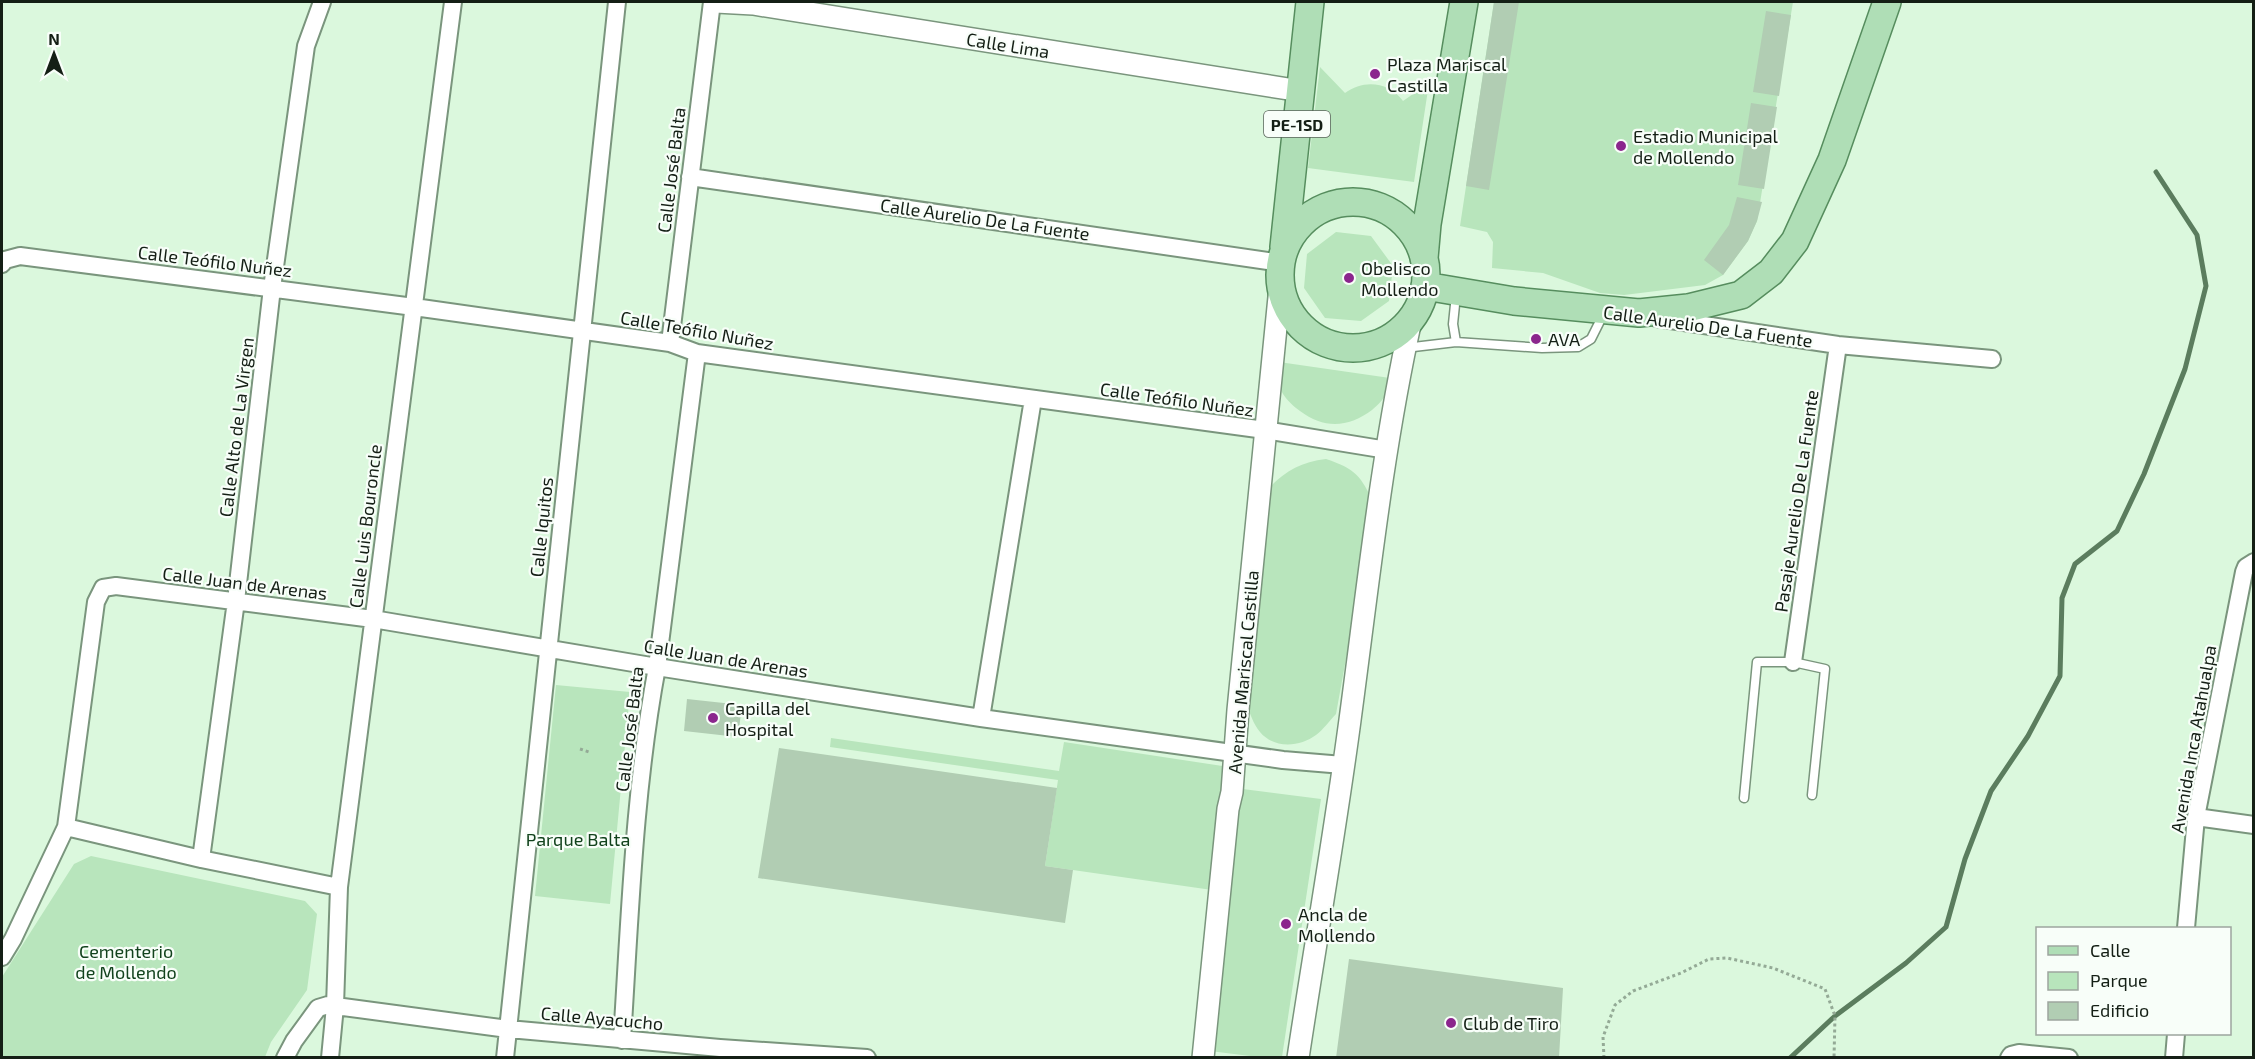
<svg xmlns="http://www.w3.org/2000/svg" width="2255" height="1059" viewBox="0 0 2255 1059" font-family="'Exo 2',sans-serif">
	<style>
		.green { fill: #b8e5bc }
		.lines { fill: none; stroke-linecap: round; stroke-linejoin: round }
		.stream { stroke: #5b7d5e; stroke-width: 5 }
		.building { fill: #b1cdb3 }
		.service-casing { stroke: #7a957d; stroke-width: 11 }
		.minor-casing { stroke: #7a957d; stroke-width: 20 }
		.tertiary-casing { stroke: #7a957d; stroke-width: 24 }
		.primary-casing { stroke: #568d5e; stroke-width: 30 }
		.path { stroke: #94aa96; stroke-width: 3; stroke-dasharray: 3 3; stroke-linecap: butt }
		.service { stroke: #fff; stroke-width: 8 }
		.minor { stroke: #fff; stroke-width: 16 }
		.tertiary { stroke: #fff; stroke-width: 21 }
		.primary { stroke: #afdeb6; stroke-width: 27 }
		.poi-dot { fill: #8b268d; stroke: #f8fef9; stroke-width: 2 }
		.labels { text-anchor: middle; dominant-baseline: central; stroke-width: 4.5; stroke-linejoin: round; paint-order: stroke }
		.shield { fill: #f8fef9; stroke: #586259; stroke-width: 1.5 }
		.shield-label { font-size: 16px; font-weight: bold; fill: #141f15 }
		.street-label { font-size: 18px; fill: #141f15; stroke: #f8fef9 }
		.poi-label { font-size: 18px; fill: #141f15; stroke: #f8fef9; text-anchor: start }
		.park-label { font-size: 18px; fill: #11421c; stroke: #f8fef9 }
	</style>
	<rect width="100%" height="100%" fill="#dbf8dd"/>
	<path class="green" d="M1494 2H1793L1757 221 1748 241 1723 275 1705 285 1624 295 1600 293 1543 273 1492 268 1493 242 1487 232 1460 226Z
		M1320 67 1345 93C1364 79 1389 82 1403 101L1429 83 1414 182 1308 168Z
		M1336 232 1371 236 1393 266 1389 301 1361 321 1325 318 1304 288 1307 254Z
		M1279 362 1390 378C1389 382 1389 388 1387 392 1384 399 1378 405 1372 410 1348 428 1324 429 1300 411 1294 407 1287 400 1283 394 1278 384 1279 373 1279 362Z
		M1326 459C1356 469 1361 476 1374 504L1336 714C1329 721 1324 729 1316 735 1300 747 1274 749 1260 732 1253 724 1250 712 1245 702L1268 489C1285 471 1301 462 1326 459Z
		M556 685 630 692 610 904 535 896Z
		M831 738 1059 771 1064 742 1229 767 1212 890 1045 866 1058 780 830 747Z
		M1235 788 1321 799 1282 1057H1258L1210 1051Z
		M91 856 305 901 317 914 307 990 271 1042 265 1057H2V977L74 864Z"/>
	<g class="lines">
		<path class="stream" d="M1790 1058 1835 1016 1906 963 1946 927 1965 859 1991 791 2028 736 2060 676 2062 598 2075 564 2117 531 2144 474 2185 369 2206 286 2197 235 2156 172"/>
	</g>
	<path class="building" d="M1494 2H1519L1489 190 1466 186Z
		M1766 11 1791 15 1779 96 1753 92Z
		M1751 103 1777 107 1764 189 1738 185Z
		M1737 197 1762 202 1757 221 1748 241 1723 275 1704 260 1729 225Z
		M687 699 742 705 738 737 684 731Z
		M779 748 1057 788 1045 866 1073 870 1065 923 758 878Z
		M1349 959 1563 988 1559 1058H1336Z"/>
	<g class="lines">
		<defs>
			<path id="service" d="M1456 295 1453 324 1456 342
				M1405 348 1456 342 1542 348 1578 347 1591 339 1604 313
				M1744 798 1757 662H1793L1825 669 1812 795"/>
			<path id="minor" d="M690 177 1281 263
				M2 264 5 260 20 256 414 307 670 343 697 353 1265 430 1387 450
				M1657 318 1838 345 1992 359
				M670 343 712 2
				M1793 662 1838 345
				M981 718 1033 399
				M2196 817 2254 825
				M66 827 201 859 339 887
				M201 859 236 601 272 288 306 46 322 2
				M2186 928 2196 817 2244 572 2246 567 2254 562
				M2 957 13 939 66 827 96 602 103 588 116 586 373 619 657 667 981 718 1283 760 1343 765
				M622 1040C630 916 634 790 657 667L697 353
				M285 1058 294 1041 318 1008 328 1005 508 1029 720 1048 867 1058
				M330 1058 335 1006 339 887 453 2
				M505 1058 617 2
				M2009 1058 2011 1055 2019 1053 2069 1058
				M2174 1058 2176 1034"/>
			<path id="tertiary" d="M716 2 753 4 1301 91
				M1203 1058 1228 809 1232 792 1238 710 1280 287
				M1298 1058C1315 945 1335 833 1350 720 1368 586 1382 452 1411 320"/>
			<path id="primary" d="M1280 275a73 73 0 1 1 146 0a73 73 0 1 1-146 0Z
				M1284 247 1310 2
				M1424 258 1427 224 1464 2
				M1425 286 1514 301 1639 313 1688 308 1741 295 1771 272 1795 241 1832 160 1887 2"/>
		</defs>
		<use href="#service" class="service-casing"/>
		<use href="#minor" class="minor-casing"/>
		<use href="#tertiary" class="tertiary-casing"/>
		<use href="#primary" class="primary-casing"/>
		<path class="path" d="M580 749 589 752
			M1604 1058 1603 1037 1615 1005 1633 991 1681 973 1709 959 1727 958 1773 968 1825 989 1835 1016 1834 1058"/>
		<use href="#service" class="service"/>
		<use href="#minor" class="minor"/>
		<use href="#tertiary" class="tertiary"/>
		<use href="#primary" class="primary"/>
	</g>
	<g class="poi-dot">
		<circle cx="1375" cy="74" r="6"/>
		<circle cx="1621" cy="146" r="6"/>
		<circle cx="1349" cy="278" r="6"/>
		<circle cx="1536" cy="339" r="6"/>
		<circle cx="713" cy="718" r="6"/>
		<circle cx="1286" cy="924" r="6"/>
		<circle cx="1451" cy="1023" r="6"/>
	</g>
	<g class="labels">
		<rect class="shield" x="1264" y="111" width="66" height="26" rx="4.5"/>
		<g class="shield-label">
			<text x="1297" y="124">PE-1SD</text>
		</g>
		<g class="street-label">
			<text transform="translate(1008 45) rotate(9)">Calle Lima</text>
			<text transform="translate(671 170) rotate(-83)">Calle José Balta</text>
			<text transform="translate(985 219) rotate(8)">Calle Aurelio De La Fuente</text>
			<text transform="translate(215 261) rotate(7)">Calle Teófilo Nuñez</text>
			<text transform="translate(1708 326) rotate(8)">Calle Aurelio De La Fuente</text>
			<text transform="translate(697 330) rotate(10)">Calle Teófilo Nuñez</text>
			<text transform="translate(1177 399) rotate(8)">Calle Teófilo Nuñez</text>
			<text transform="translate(236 427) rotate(-83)">Calle Alto de La Virgen</text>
			<text transform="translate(1796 501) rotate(-82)">Pasaje Aurelio De La Fuente</text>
			<text transform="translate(365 526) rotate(-83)">Calle Luis Bouroncle</text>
			<text transform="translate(541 527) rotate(-84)">Calle Iquitos</text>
			<text transform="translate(245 583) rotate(7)">Calle Juan de Arenas</text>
			<text transform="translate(726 658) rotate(9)">Calle Juan de Arenas</text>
			<text transform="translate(1243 672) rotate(-85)">Avenida Mariscal Castilla</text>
			<text transform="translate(629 729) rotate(-83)">Calle José Balta</text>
			<text transform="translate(2193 739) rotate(-80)">Avenida Inca Atahualpa</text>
			<text transform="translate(602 1018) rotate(5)">Calle Ayacucho</text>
		</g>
		<g class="poi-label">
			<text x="1387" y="64">Plaza Mariscal<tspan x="1387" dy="21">Castilla</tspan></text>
			<text x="1633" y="136">Estadio Municipal<tspan x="1633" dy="21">de Mollendo</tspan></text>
			<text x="1361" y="268">Obelisco<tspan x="1361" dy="21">Mollendo</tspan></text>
			<text x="1548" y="339">AVA</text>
			<text x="725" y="708">Capilla del<tspan x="725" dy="21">Hospital</tspan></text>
			<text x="1298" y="914">Ancla de<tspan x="1298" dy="21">Mollendo</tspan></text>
			<text x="1463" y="1023">Club de Tiro</text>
		</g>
		<g class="park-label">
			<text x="578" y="839">Parque Balta</text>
			<text x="126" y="951">Cementerio<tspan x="126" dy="21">de Mollendo</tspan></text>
		</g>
	</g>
	<rect width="2255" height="1059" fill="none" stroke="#141f15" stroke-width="6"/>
	<rect x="2036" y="927" width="195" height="108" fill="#f8fef9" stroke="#9da59e" stroke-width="1.5"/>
	<rect x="2048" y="946" width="30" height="9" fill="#afdeb6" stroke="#9da59e" stroke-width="1.5"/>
	<text x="2090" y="957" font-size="18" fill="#141f15">Calle</text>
	<rect x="2048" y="972" width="30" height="18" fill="#b8e5bc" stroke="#9da59e" stroke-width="1.5"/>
	<text x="2090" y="987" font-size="18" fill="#141f15">Parque</text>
	<rect x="2048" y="1002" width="30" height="18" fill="#b1cdb3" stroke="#9da59e" stroke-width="1.5"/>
	<text x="2090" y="1017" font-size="18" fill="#141f15">Edificio</text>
	<g transform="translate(54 54)" stroke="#f8fef9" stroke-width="4.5" paint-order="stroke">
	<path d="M0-4.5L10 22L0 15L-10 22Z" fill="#141f15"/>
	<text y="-9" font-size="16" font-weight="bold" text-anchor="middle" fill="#141f15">N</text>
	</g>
</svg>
